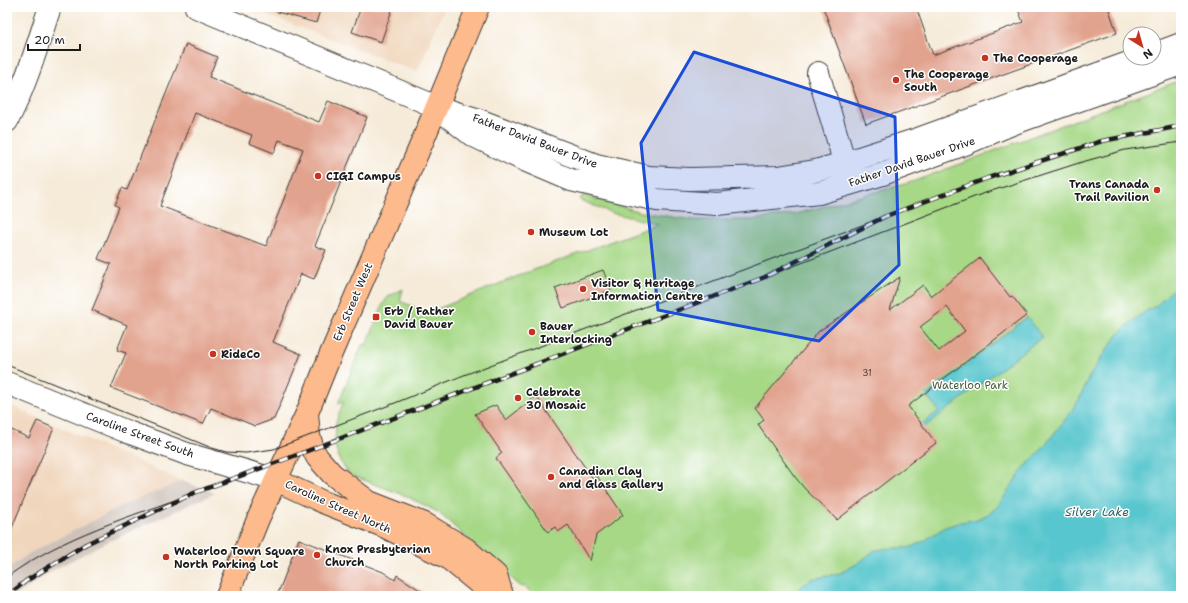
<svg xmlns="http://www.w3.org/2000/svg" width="1188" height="603" viewBox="0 0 1188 603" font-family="'Shantell Sans',sans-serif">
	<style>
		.built { fill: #f0d6bc }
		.industrial { fill: #cec2b9 }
		.green { fill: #a6d886; stroke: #617a51 }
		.water { fill: #59c6ce; stroke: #3a7175 }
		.building { fill: #e2a38e; fill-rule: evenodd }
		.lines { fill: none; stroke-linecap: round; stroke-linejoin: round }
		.minor-casing { stroke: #3d3b38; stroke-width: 24 }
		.major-casing { stroke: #3d3b38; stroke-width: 24 }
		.minor { stroke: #fff; stroke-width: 22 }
		.major { stroke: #fcba8d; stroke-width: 22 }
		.tram { stroke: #1c1c1c; stroke-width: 1 }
		.rail-casing { stroke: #1c1c1c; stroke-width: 4.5 }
		.rail { stroke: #fff; stroke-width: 3; stroke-dasharray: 9; stroke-linecap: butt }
		.marked { fill: #1d4ed8; fill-opacity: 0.2; stroke: #1d4ed8; stroke-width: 3; stroke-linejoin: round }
		.poi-dot { fill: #c8321e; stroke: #fff; stroke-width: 1.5 }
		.labels { text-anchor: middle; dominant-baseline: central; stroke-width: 3; stroke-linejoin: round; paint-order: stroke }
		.number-label { font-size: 9px; fill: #4e3e38 }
		.poi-label { font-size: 11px; font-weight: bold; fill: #1c1c1c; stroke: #fff; text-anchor: start }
		.street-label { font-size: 11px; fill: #1c1c1c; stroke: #fff }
		.park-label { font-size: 11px; fill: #4c5e41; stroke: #fff }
		.water-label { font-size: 12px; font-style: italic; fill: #346063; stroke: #fff }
	</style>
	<rect width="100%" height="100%" fill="#fff"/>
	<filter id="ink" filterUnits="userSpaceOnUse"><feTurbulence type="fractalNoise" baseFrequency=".025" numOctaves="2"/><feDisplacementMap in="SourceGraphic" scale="8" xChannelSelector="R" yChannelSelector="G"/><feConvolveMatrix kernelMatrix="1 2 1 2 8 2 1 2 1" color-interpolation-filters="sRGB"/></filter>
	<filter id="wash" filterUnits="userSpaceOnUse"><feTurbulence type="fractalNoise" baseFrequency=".012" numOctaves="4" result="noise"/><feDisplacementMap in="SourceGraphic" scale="16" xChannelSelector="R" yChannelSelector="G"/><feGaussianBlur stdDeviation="0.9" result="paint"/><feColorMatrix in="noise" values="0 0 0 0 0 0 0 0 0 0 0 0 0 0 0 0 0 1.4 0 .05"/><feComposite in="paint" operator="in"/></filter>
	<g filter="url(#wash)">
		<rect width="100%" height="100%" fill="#f6ebd9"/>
		<path class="built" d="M246 7H445L417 72Z
			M7 404 182 481 123 505 91 521 30 553 7 569Z"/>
		<path class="industrial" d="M182 481 215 493 103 544 53 570 15 596H7V569L30 553 123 505Z"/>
		<path class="green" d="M1181 80V596H536L525 587 520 586 438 512 404 495 350 475 340 461 335 445 336 422 344 401 338 404 362 345 367 344 383 304 388 297 403 289 400 301 428 313 523 274 658 224 612 213 580 200 583 195 641 212 692 220H751L796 214 912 182Z"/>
		<path class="water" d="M1181 284V596H790L811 579 838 574 857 564 875 550 892 548H909L924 541 945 527 961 522 977 519 989 514 998 506 1022 470 1041 450 1068 416 1079 400 1088 379 1103 355 1113 341 1124 328 1143 313 1157 305 1173 289Z
			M1027 317 1042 337 836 495 833 492 939 411 926 395Z"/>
		<g id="blocks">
			<path class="building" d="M275 7H321L316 23 274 11Z
				M361 7H393L381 42 352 32Z
				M823 7H916L933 55 1023 22 1017 7H1108L1117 33 866 124Z
				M186 44 217 57 209 77 319 122 328 101 367 117 315 246 326 250 314 279 301 274 273 342 301 354 274 419 255 426 211 408 203 424 111 388 126 353 117 350 127 325 92 310 111 264 98 259 119 207 115 205 122 188 127 190ZM195 113 252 135 249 143 274 153 279 140 303 149 266 246 160 206Z
				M980 258 1010 297 1012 296 1027 315 908 406 936 443 837 520 805 489 795 477 758 425 764 420 755 408 819 331 900 277 890 310 923 285 931 296ZM947 307 965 331 939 351 920 327Z
				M603 270 611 290 563 308 555 288Z
				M536 396 593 479 597 476 623 515 596 535 590 561 568 525 558 532 555 527 548 532 496 458 502 453 475 414 496 405 506 420Z
				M37 421 54 428 7 539V428L29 438Z
				M299 539 383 572 395 580 397 575 429 596H277Z"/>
		</g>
	</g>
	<g filter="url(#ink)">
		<use href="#blocks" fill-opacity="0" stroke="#3d3b38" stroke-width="1"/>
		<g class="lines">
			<defs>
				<path id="minor" d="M196 7 437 107 476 119 596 165 649 177 689 179 778 177 815 171 844 163 915 140 1142 58
					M1154 54 1181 44
					M818 73 840 147 847 177
					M445 114 472 135 524 160 571 180 657 200 717 204 819 193 883 174 965 144 1012 124 1181 64
					M7 121C26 85 37 46 50 7
					M7 383 125 431 187 454 276 480"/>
				<path id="major" d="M307 413 309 436 313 449 317 457 332 474 369 502 425 524 466 549 496 575 502 595
					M276 480 323 502 381 525 448 558 482 586 502 596
					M227 596 258 519 307 413 330 356 423 140 478 7"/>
			</defs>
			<use href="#minor" class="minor-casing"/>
			<use href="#major" class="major-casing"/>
			<use href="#minor" class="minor"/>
			<use href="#major" class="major"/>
			<path class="tram" d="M765 277 982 194 1082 162 1125 150 1181 142
				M7 365 212 448 226 452 246 453 274 449 395 403 464 375 886 216
				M7 577C62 536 130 517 194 493"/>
			<defs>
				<path id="rail" d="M7 596 26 581 86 544 194 493 286 459 765 277 886 216 988 178 1102 141 1181 126"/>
			</defs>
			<use href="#rail" class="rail-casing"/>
			<use href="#rail" class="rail"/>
		</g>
	</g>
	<path class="marked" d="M694 52 895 117 899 265 819 341 658 310 641 143Z"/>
	<g class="poi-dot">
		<circle cx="985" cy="58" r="4"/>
		<circle cx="896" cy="80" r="4"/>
		<circle cx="318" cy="176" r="4"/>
		<circle cx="1157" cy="190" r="4"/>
		<circle cx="531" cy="232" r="4"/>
		<circle cx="583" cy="289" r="4"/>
		<rect x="372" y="313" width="8" height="8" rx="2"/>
		<circle cx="532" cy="332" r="4"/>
		<circle cx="213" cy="354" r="4"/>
		<circle cx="518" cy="398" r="4"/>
		<circle cx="551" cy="477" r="4"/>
		<circle cx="317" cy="555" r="4"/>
		<circle cx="166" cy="557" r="4"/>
	</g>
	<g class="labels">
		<g class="number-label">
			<text x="867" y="373">31</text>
		</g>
		<g class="poi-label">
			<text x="993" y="58">The Cooperage</text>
			<text x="904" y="74">The Cooperage<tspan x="904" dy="13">South</tspan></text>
			<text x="326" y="176">CIGI Campus</text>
			<text x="1149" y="184" text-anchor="end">Trans Canada<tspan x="1149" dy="13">Trail Pavilion</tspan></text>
			<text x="539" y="232">Museum Lot</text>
			<text x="591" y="283">Visitor &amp; Heritage<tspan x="591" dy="13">Information Centre</tspan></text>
			<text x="384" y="311">Erb / Father<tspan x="384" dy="13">David Bauer</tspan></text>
			<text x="540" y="326">Bauer<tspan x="540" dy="13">Interlocking</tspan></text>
			<text x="221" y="354">RideCo</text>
			<text x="526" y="392">Celebrate<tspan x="526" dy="13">30 Mosaic</tspan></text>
			<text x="559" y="471">Canadian Clay<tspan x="559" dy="13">and Glass Gallery</tspan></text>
			<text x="325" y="549">Knox Presbyterian<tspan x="325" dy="13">Church</tspan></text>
			<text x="174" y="551">Waterloo Town Square<tspan x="174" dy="13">North Parking Lot</tspan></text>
		</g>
		<g class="street-label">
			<text transform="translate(535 141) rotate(21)">Father David Bauer Drive</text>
			<text transform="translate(912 162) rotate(-19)">Father David Bauer Drive</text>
			<text transform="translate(353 302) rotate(-67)">Erb Street West</text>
			<text transform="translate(140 435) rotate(20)">Caroline Street South</text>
			<text transform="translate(338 507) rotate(24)">Caroline Street North</text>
		</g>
		<g class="park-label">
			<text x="970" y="385">Waterloo Park</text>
		</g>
		<g class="water-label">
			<text x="1097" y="512">Silver Lake</text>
		</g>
	</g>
	<rect width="1188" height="603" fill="none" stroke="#fff" stroke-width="24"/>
	<g transform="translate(1142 46) rotate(143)"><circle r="19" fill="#ffffff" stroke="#a4a4a4"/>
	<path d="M0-3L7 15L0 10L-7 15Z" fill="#c8321e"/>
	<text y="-6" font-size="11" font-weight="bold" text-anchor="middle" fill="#1c1c1c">N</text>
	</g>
	<path d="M28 44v6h52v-6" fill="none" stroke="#1c1c1c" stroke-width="2"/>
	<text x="34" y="44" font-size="12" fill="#1c1c1c" stroke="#ffffff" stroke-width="3" paint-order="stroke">20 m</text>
</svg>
